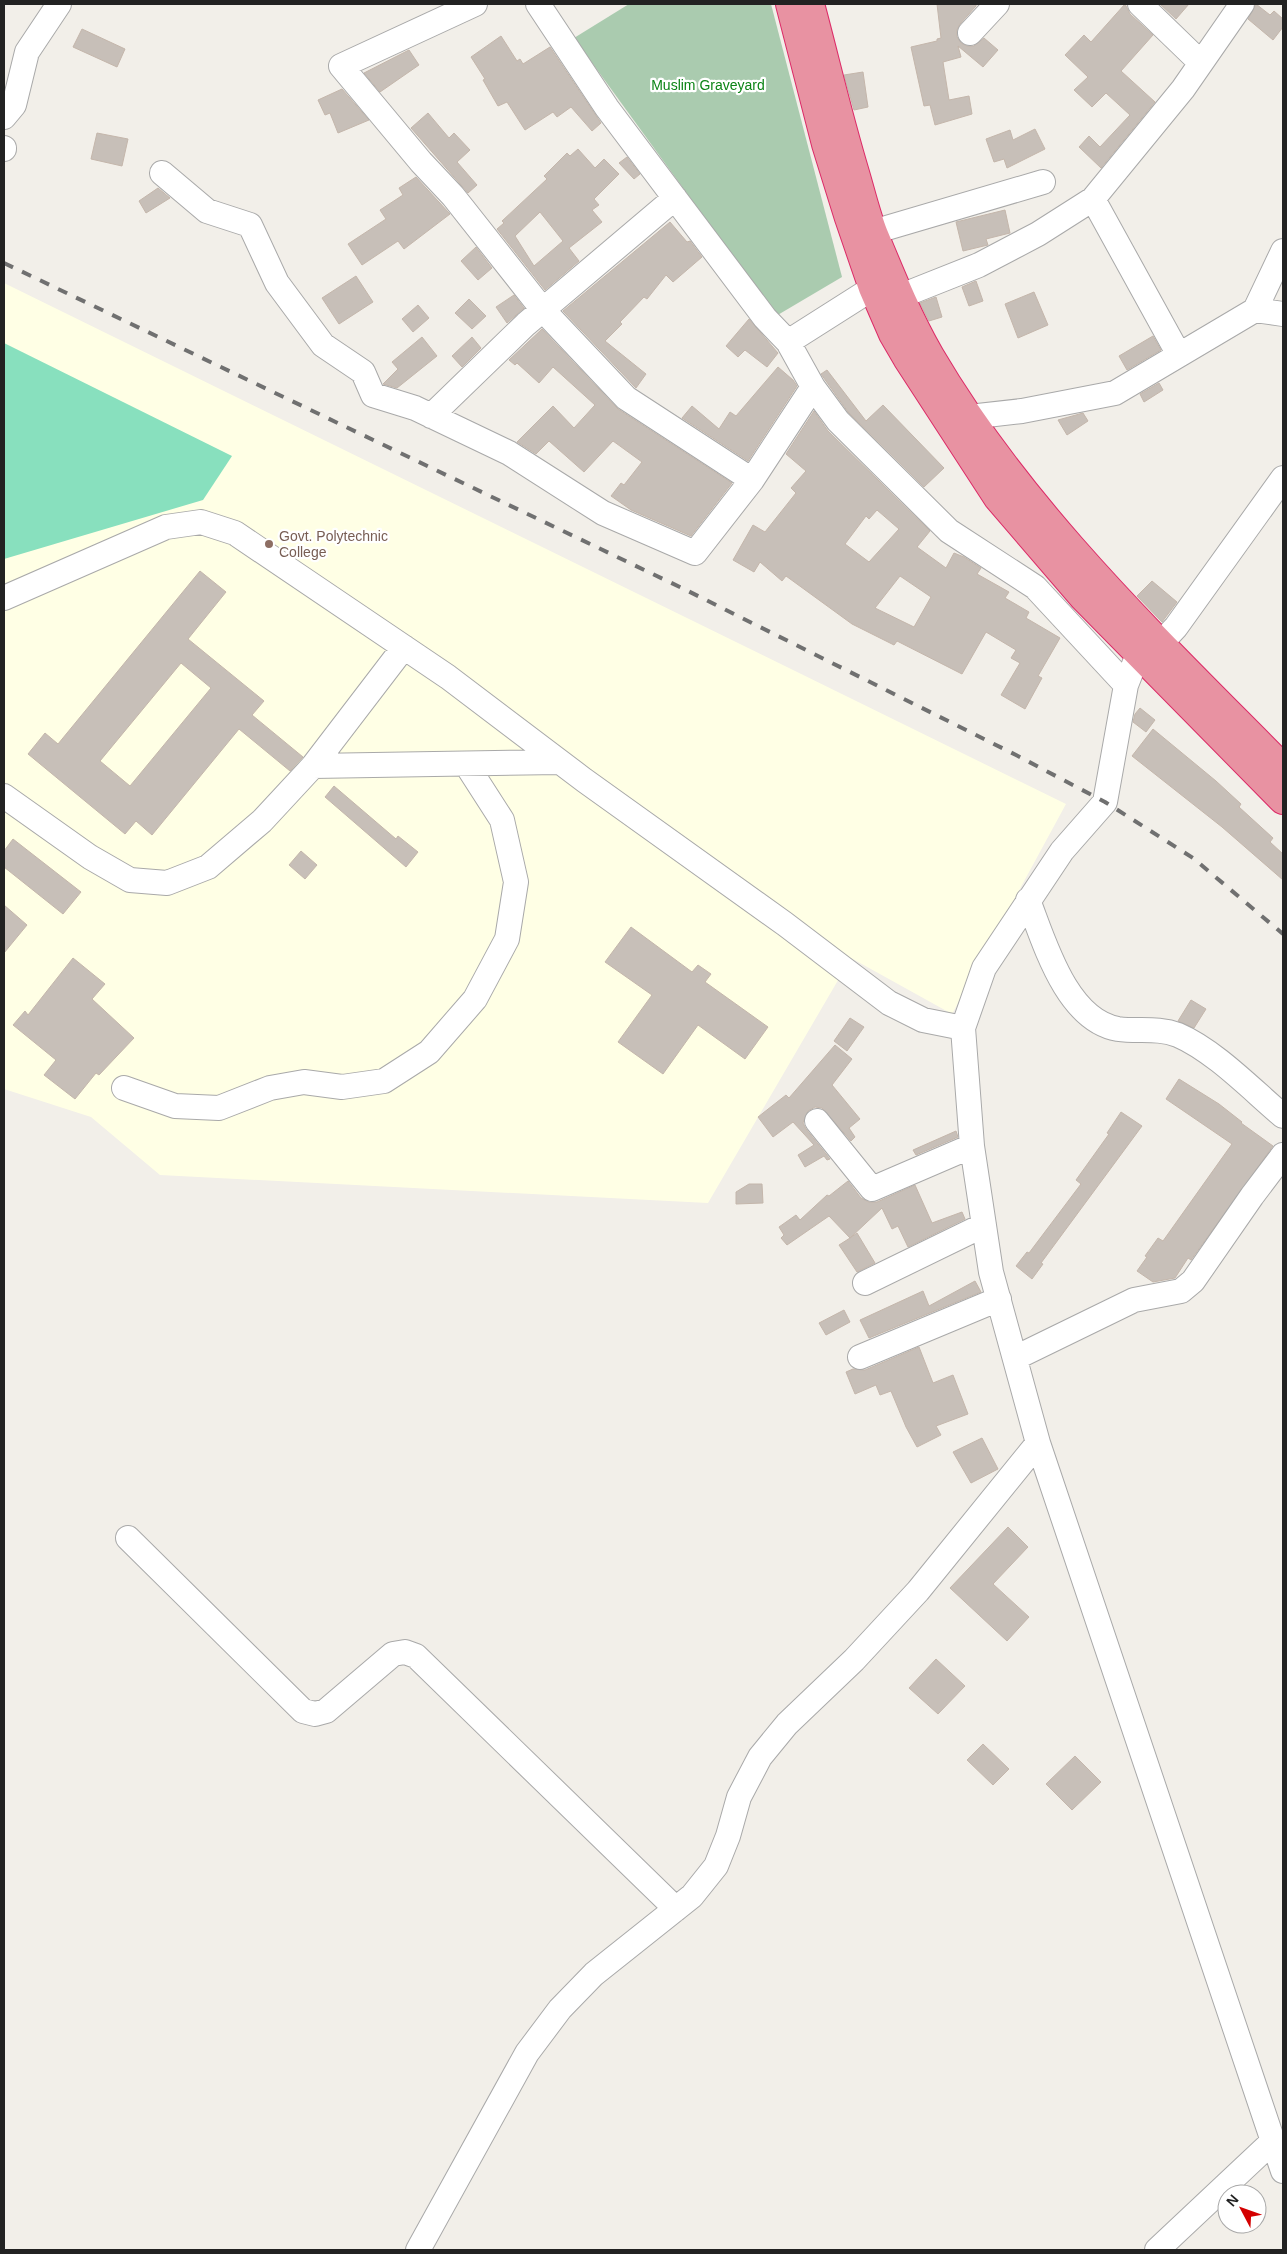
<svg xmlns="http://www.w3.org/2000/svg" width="1287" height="2254" viewBox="0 0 1287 2254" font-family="Arial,sans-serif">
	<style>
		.education { fill: #ffffe5 }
		.cemetery { fill: #aacbaf }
		.pitch { fill: #88e0be }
		.building { fill: #c7bfb8; stroke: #c4b6ab; fill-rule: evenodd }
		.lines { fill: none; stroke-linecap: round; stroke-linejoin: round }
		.minor-casing { stroke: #a9a9a9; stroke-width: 26 }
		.highway-casing { stroke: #dc2a67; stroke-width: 30 }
		.minor { stroke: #fff; stroke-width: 24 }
		.highway { stroke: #e892a2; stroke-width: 28 }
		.rail { stroke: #707070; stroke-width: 4; stroke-dasharray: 10 10; stroke-linecap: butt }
		.education-dot { fill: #8d6e63; stroke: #fff; stroke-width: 2 }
		.labels { text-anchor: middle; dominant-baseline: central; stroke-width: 4.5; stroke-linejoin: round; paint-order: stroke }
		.park-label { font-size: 14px; fill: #0c8416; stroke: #fff }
		.education-label { font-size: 14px; fill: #785e54; stroke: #fff; text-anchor: start }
	</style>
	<rect width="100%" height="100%" fill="#f2efe9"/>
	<path class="education" d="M4 283 1066 804 952 1014 851 958 708 1203 160 1175 91 1117 4 1089Z"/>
	<path class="cemetery" d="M629 4H771L842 277 776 316 574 38Z"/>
	<path class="pitch" d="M4 343 232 456 203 500 4 559Z"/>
	<path class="building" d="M937 4H976V6L960 24 957 30V37L961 43 967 46H974L984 38 998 50 983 67 958 46 961 57 943 62 949 100 969 96 972 114 935 125 930 105 924 106 911 47 937 41V39L941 38Z
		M1125 4 1130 14 1153 35 1121 71 1155 102 1101 168 1079 147 1089 136 1100 147 1130 115 1106 93 1092 107 1074 90 1088 77 1065 55 1084 35 1091 42Z
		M1160 4H1189L1176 19Z
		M1256 4 1270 15 1274 11 1283 19V27L1273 40 1248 19Z
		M82 29 125 49 117 67 73 47Z
		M501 36 517 61 520 59 523 64 550 47 601 123 592 131 571 107 557 117 553 112 525 130 507 102 498 106 483 80 485 79 471 57Z
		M409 50 419 65 380 92 364 73Z
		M863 72 868 107 854 110 844 75Z
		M342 89 369 120 338 133 330 113 325 115 318 100Z
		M428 113 449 138 454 133 470 150 457 162 477 185 468 193 411 128Z
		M1035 129 1045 149 1007 168 1004 159 994 162 986 139 1010 130 1013 140Z
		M97 133 128 139 122 166 91 159Z
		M578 149 595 168 604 159 619 174 594 199 599 205 592 210 602 222 569 248 579 261 545 290 497 229 504 223 502 221 547 179 544 176 567 153 570 156ZM540 212 563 241 534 266 515 236Z
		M627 157 640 174 634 179 619 163Z
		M416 177 450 214 404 249 398 241 362 265 348 244 386 219 380 210 403 195 399 188Z
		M158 188 170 198 146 213 139 201Z
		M1005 210 1010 233 986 239 988 245 963 251 956 222Z
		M670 222 687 242 690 241 702 257 673 282 666 275 647 299 644 297 620 322 622 324 605 341 646 374 636 388 563 311Z
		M476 247 492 268 478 280 461 261Z
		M356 276 373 302 339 324 322 298Z
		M976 281 983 301 969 306 962 287Z
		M1034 292 1048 325 1018 338 1005 304Z
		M514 295 524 308 507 323 496 307Z
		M936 297 942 317 929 321 920 303Z
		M469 299 486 316 472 329 455 313Z
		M418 305 429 318 413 332 402 319Z
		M749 319 778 353 767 367 745 350 738 357 726 346Z
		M542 329 618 409 732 483 691 536 631 510 611 496 621 483 624 485 642 462 613 441 584 472 549 441 536 454 517 442 553 406 574 428 595 405 553 367 539 383 517 363 515 365 509 360Z
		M1153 336 1161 350 1127 370 1119 356Z
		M422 337 437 356 397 388 383 384 398 369 392 362Z
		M472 337 481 348 462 367 452 356Z
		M778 367 793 380 797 386 748 461 682 418 692 406 719 429 730 412 736 416Z
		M827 370 866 421 883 405 944 468 924 487 848 412 821 374Z
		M1159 383 1163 390 1144 402 1140 394Z
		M814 411 828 431 930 531 917 547 946 568 954 553 964 557 981 568 977 574 1009 592 1005 598 1029 612 1026 618 1060 638 1038 676 1042 678 1025 709 1001 695 1020 663 1011 658 1016 650 986 632 962 674 897 641 894 645 852 624 786 576 782 581 760 562 754 572 733 560 753 525 765 532 796 493 791 488 806 471 786 454ZM877 510 899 529 869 562 845 544 866 516 869 519ZM900 576 931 597 914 627 875 608Z
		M1083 413 1088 421 1067 435 1058 420Z
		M200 571 226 592 188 639 264 701 252 715 303 757 290 771 239 729 152 835 136 821 125 834 28 754 45 733 58 744ZM181 663 211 688 130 786 100 761Z
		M1152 581 1177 602 1162 622 1137 596Z
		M1140 708 1155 720 1146 732 1133 722 1135 714Z
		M1153 729 1216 781 1241 804 1239 807 1273 838 1270 842 1283 854V880L1222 827 1132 756Z
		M334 786 396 839 398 836 418 852 406 867 325 797Z
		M13 839 81 892 63 914 4 867V851Z
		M301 851 317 865 305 879 289 865Z
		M4 905 27 925 4 953Z
		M631 927 692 972 698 965 711 974 705 982 768 1027 745 1059 698 1025 663 1074 618 1042 652 995 605 962Z
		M73 958 105 984 92 999 134 1038 99 1075 96 1073 75 1099 44 1075 56 1060 13 1025 25 1011 28 1015Z
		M1191 1000 1206 1009 1194 1028 1178 1021Z
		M850 1018 864 1027 847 1051 834 1041Z
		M835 1045 852 1059 832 1085 860 1119 849 1128 855 1137 851 1141 822 1108 815 1107 808 1111 803 1123 806 1129 830 1159 827 1160 824 1156 805 1167 798 1155 814 1145 793 1122 773 1137 758 1117 786 1095 789 1098Z
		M1179 1079 1219 1104 1242 1122 1241 1123 1273 1146 1191 1260 1188 1258 1175 1278 1153 1282 1137 1271 1147 1257 1145 1256 1158 1238 1163 1241 1232 1144 1166 1099Z
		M1121 1112 1142 1126 1041 1263 1043 1264 1032 1279 1016 1266 1027 1252 1029 1253 1081 1184 1076 1180 1109 1134 1107 1133Z
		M956 1131 958 1137 916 1155 913 1150Z
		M848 1181 861 1198 869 1202H877L915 1185 932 1223 962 1212 965 1219 908 1247 898 1226 892 1229 882 1208 850 1238 857 1233 875 1263 857 1272 839 1245 850 1238 829 1216 787 1245 781 1238 784 1235 779 1227 796 1215 800 1220 827 1195 829 1196Z
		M749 1184H762L763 1203 736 1204V1192Z
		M975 1281 981 1292 869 1338 860 1320 923 1291 929 1306Z
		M844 1310 850 1322 826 1335 819 1323Z
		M919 1347 933 1383 953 1375 968 1414 936 1426 941 1435 917 1447 906 1427 891 1391 880 1395 876 1385 855 1394 846 1372 853 1369 865 1370Z
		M982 1438 998 1469 971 1483 953 1452Z
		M1008 1527 1028 1547 993 1584 1029 1617 1007 1641 950 1588Z
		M936 1659 965 1686 938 1714 909 1688Z
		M983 1744 1009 1769 993 1785 967 1760Z
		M1075 1756 1101 1782 1072 1810 1046 1784Z"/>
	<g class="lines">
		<defs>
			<path id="minor" d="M475 4 341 66 421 162 453 196 543 310 626 398 752 480
				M538 4 607 108 765 318 788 342 813 387 838 421 949 531 1035 587 1126 685
				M1140 4 1201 63
				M970 33 997 4
				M4 117 14 105 27 52 59 4
				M4 148V149
				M162 173 207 211 250 225 277 283 323 345 363 372 373 395 415 408 509 453 603 513 695 553 752 480 813 387
				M1093 199 1179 355
				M873 232 1043 182
				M901 296 979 265 1038 234 1093 199 1183 89 1242 4
				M1255 310 1283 251
				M788 342 873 288 889 281
				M431 416 526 324 675 198
				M969 417 1022 411 1115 393 1255 310 1283 314
				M4 598 166 527 201 522 235 533 448 677 584 780 785 924 889 1003 923 1020 963 1028
				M1161 643 1176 627 1283 478
				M313 766 560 762
				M4 796 90 857 130 880 167 883 208 867 262 821 313 766 404 647
				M1028 900C1044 941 1066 1020 1118 1029 1138 1032 1157 1027 1178 1035 1215 1051 1252 1090 1283 1116
				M124 1088 175 1106 219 1108 270 1088 304 1082 342 1087 384 1081 429 1052 475 999 507 939 516 882 502 820 466 764
				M817 1121 872 1189 972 1146
				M865 1283 984 1225
				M860 1357 999 1299
				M1015 1358 1134 1300 1181 1291 1193 1281 1252 1196 1283 1155
				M1038 1443 1283 2171
				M128 1538 303 1711 315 1714 326 1711 393 1654 405 1652 416 1656 676 1909
				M418 2250 527 2053 560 2009 594 1974 692 1896 716 1866 728 1836 739 1797 760 1757 787 1724 854 1660 918 1591 1038 1443 991 1272 972 1146 963 1028 984 968 1062 851 1105 802 1126 685 1139 652
				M1157 2250 1273 2141"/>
			<path id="highway" d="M790 4 826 144 849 218 873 288 893 334 907 358 998 498 1083 597 1283 800
				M810 4C825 60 838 117 855 173 861 193 866 215 874 235 891 276 908 318 930 356 1022 513 1157 640 1283 768"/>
		</defs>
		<use href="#minor" class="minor-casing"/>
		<use href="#highway" class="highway-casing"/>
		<use href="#minor" class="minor"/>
		<use href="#highway" class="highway"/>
		<path class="rail" d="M4 263 684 589 1016 755 1105 802 1193 858 1283 934"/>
	</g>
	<circle class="education-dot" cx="269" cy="544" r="5"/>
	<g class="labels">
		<g class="park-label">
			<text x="708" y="85">Muslim Graveyard</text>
		</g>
		<g class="education-label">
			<text x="279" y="536">Govt. Polytechnic<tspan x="279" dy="16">College</tspan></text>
		</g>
	</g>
	<rect width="1287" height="2254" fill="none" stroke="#222222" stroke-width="10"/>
	<g transform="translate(1242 2209) rotate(311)"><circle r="24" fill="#ffffff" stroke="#a7a7a7"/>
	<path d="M0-4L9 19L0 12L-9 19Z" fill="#d40000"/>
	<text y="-8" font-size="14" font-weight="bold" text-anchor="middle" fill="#222222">N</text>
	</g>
</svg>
